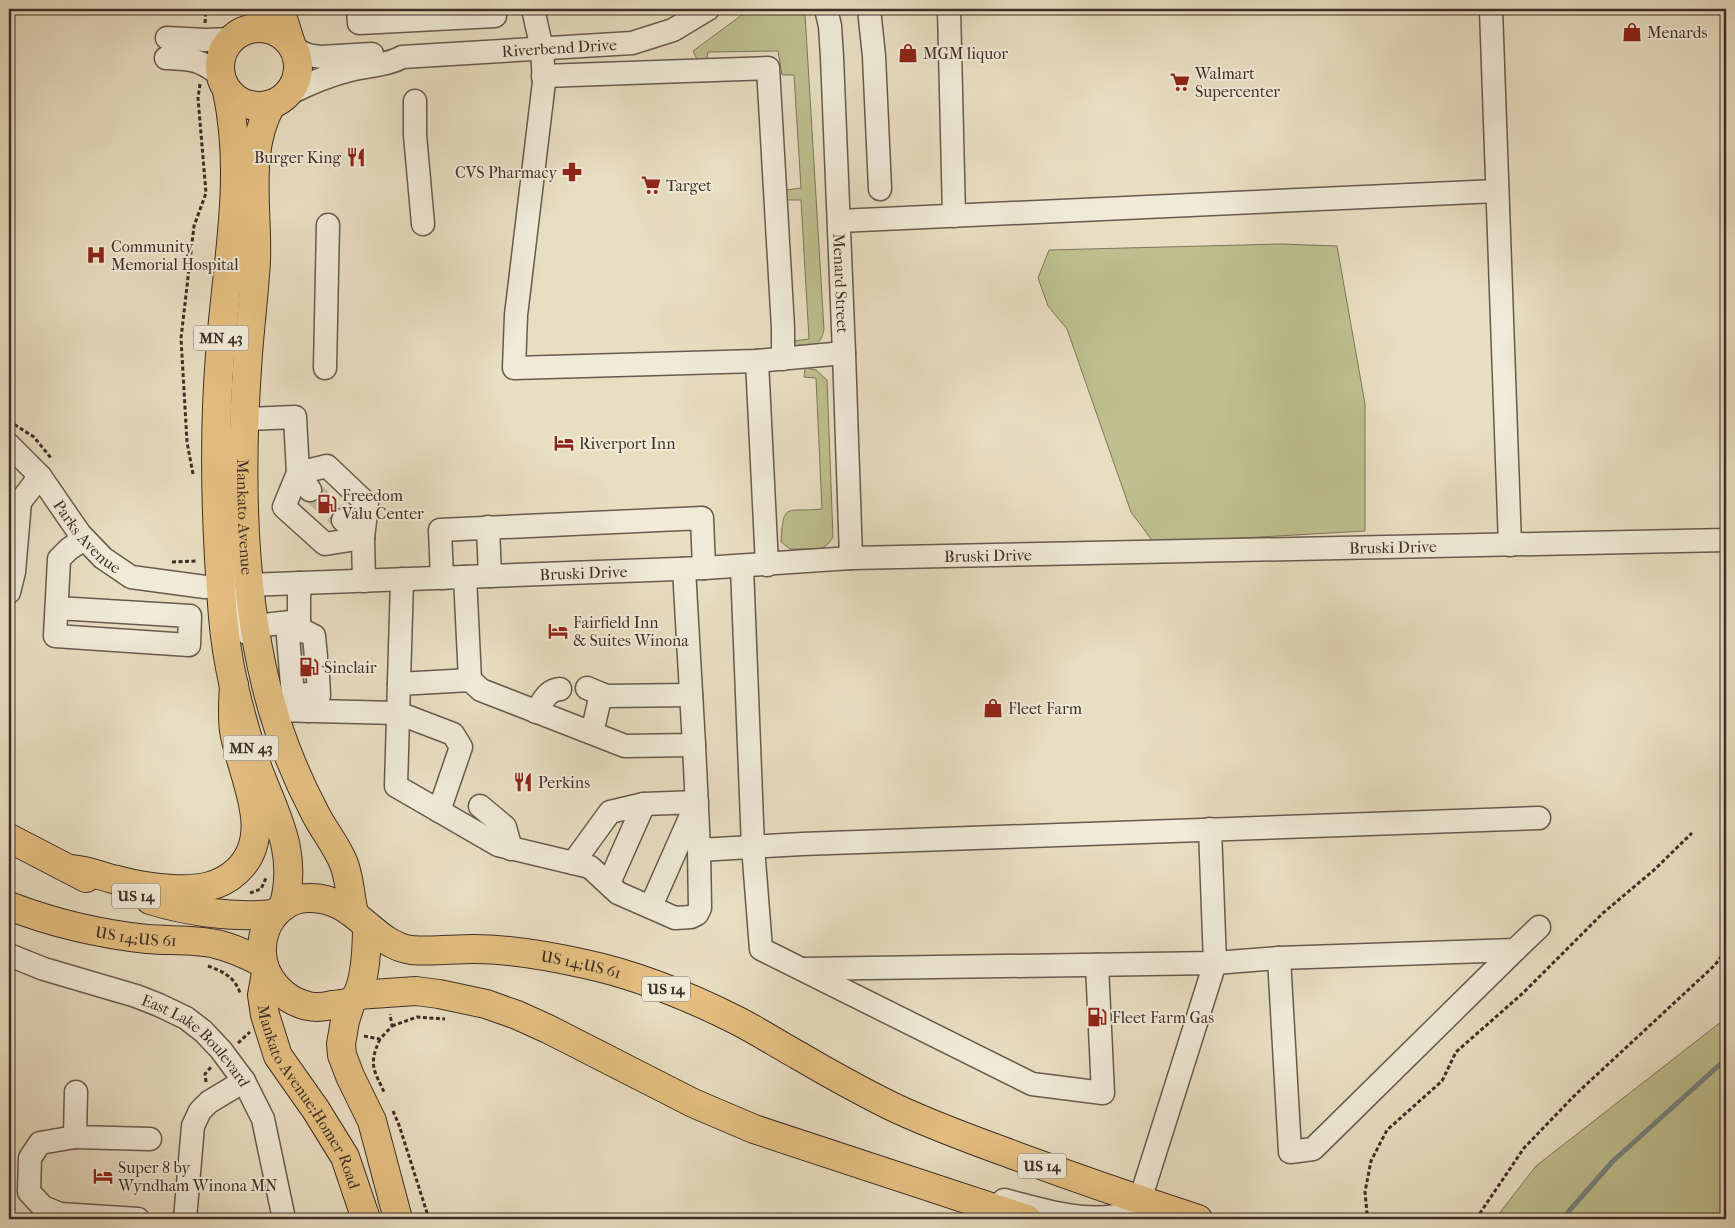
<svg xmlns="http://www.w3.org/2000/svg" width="1735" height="1228" viewBox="0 0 1735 1228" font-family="'IM FELL French Canon',serif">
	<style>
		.green { fill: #bebf8e; stroke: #7e765b }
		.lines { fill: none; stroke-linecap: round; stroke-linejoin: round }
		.stream { stroke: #758380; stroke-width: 5 }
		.minor-tunnel { stroke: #c6bba2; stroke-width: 22; stroke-dasharray: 22 11; stroke-linecap: butt }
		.minor-casing { stroke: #685a4e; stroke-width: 25 }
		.major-casing { stroke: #3e2e28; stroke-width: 30 }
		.highway-casing { stroke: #3e2e28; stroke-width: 30 }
		.path { stroke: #3e2e28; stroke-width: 3; stroke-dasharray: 4 2.5; stroke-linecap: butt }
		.minor { stroke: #f0ead7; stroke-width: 22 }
		.major { stroke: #e4bf80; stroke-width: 28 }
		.highway { stroke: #e4bf80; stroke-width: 28 }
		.labels { text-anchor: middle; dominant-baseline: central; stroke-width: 4; stroke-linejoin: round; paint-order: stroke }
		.shield { fill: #f0ead7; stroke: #73665c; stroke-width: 1 }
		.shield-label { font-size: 15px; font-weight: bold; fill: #3e2e28 }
		.poi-label { font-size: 16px; fill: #3e2e28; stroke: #f0ead7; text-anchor: start }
		.street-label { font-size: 16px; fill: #3e2e28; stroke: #f0ead7 }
	</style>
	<rect width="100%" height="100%" fill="#e8dec1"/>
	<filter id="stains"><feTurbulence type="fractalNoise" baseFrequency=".004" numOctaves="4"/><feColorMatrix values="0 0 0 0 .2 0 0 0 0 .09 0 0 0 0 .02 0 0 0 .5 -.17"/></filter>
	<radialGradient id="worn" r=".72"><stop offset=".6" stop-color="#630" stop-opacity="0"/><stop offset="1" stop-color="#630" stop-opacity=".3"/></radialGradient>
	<path class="green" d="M750 9H797L805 14 824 330C819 348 812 349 795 350L791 343 794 341 809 339 801 200H788L785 199 787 190 801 188 794 75H782L778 51 708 52 705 68H701L693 51Z
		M1281 244 1337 246 1365 404V531L1154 543 1131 512 1067 329 1048 306 1038 278 1049 250Z
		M805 368 816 370 827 380 833 537 829 543 821 549H790L781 542C783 500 787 513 822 509L816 378 804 377Z
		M1726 1018V1219H1495L1536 1166Z"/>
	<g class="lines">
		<path class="stream" d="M1562 1219 1613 1161 1726 1059"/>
		<path class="minor-tunnel" d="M310 490 343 520
			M301 638 307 694"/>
		<defs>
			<g id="minor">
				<path d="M358 9 359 23 495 16V9"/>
				<path d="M533 9 542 49 544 82 516 315 514 368 757 361 844 353"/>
				<path id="s1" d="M826 9 830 26 832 57 844 353 851 558"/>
				<path d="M869 9 874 56 880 189"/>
				<path d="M949 9 954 216"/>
				<path d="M1491 9 1510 545"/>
				<path d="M167 38 205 40 232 39"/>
				<path d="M294 49 308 55 321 57 372 54"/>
				<path d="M166 58C192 59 199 59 220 75"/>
				<path d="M543 76 768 68 783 328V359"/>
				<path id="s2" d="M288 94C308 84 329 75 350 70 366 66 389 65 402 57L632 43 673 30 708 9"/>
				<path d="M415 101V135L423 224"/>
				<path d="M839 221 1497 191"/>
				<path d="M757 361 767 565"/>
				<path d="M325 368 328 225"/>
				<path d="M245 419 295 417 298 473 327 466 367 504 363 538"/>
				<path id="s3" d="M9 445 40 476 80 534 103 558 131 577 205 587 221 586 228 591 240 609 247 633"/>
				<path d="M310 490 298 473 284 507 325 544 363 538 364 581"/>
				<path d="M343 520 363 538"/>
				<path d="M488 527 490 576"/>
				<path d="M742 567 753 847 761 949 1032 1084 1103 1093 1097 965"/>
				<path id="s4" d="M239 573 250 585 704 568 851 558 1726 540"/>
				<path d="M465 577 470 680 481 690 625 746 694 745 684 569"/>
				<path d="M442 578 440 530 702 518 704 568"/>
				<path d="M402 579 396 786 498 845 590 867 618 893 675 918 691 917 697 914 700 908 699 850"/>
				<path d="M9 592 14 572 20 502 40 476"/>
				<path d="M57 608 190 616 189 645 55 636 59 559 69 549 84 539"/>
				<path d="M299 621 300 629 288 637 293 696 307 701 308 711"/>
				<path d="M255 626 299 621V583"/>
				<path d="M300 629 314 636 316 657"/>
				<path d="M399 684 470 680"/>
				<path d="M587 688 606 696 691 695"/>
				<path d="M307 694V701L319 695 318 677"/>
				<path d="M273 710 398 713 453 734 461 747 439 811"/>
				<path d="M536 712C543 701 547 690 560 689"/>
				<path d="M592 733 601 694"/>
				<path d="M694 745 699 850 802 844 1539 818"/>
				<path d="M480 806 505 827 511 849"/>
				<path d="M573 863 610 812 644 804"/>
				<path d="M609 883 644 804 697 802 651 906"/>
				<path id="s5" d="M9 955 44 969 136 996 159 1005 186 1018 203 1031 221 1050 244 1081 263 1119 284 1219"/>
				<path d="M1279 958 1290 1152 1313 1149 1515 950"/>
				<path d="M803 969 1215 963 1279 958 1515 950 1539 927"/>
				<path d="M76 1092 75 1137 150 1139"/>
				<path d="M75 1137 40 1143 30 1158 29 1192 43 1207 60 1214 138 1219"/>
				<path d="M1004 1200C1040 1209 1078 1222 1115 1216 1119 1215 1124 1215 1127 1214 1133 1211 1137 1205 1140 1200L1215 963 1210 829"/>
				<path d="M185 1219 193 1126 200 1111 209 1102 244 1081"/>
			</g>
			<g id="major">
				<path d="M280 9 291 44"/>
				<circle cx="259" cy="67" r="39"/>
				<path d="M227 91C246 179 226 267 220 355 213 442 216 531 223 617 227 665 239 713 254 758 272 811 299 847 284 905"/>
				<path id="s6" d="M271 105C245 151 258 210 256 261 254 297 249 333 247 369 240 473 241 583 266 685 277 730 294 773 315 813 324 831 337 846 344 864 350 880 350 897 354 913"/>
				<path id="s7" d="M266 973 262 995 265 1015 278 1056 316 1110 345 1157 366 1219"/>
				<path d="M351 1002 345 1021 341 1044 342 1055 350 1076 372 1121 398 1219"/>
			</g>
			<g id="highway">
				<path d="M9 838 86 878"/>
				<path d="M69 869C89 870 99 876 117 880 135 885 154 888 173 889 197 890 219 888 237 871 277 834 241 775 234 731 232 715 233 701 234 685"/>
				<path d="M150 900C189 912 234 918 274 914"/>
				<path id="s8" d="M9 906C53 923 100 934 147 939 170 941 194 939 216 944 233 948 248 955 263 963"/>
				<path id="s9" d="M367 925C367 943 366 983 355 998 350 1004 340 1004 332 1005 324 1007 316 1008 308 1006 284 1001 263 978 262 953 261 937 267 920 280 909 288 902 298 898 308 898 355 896 371 944 411 950 432 952 453 949 474 949 511 949 549 956 585 964 637 975 688 996 736 1020 758 1031 779 1045 801 1057 830 1074 859 1090 889 1105 930 1125 973 1140 1016 1156 1076 1178 1137 1199 1198 1219"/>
				<path d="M357 995 416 991 439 994 486 1004 517 1015 548 1029 693 1103 754 1129 1027 1219"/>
			</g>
		</defs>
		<use href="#minor" class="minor-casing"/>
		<use href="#major" class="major-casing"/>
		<use href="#highway" class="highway-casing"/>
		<path class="path" d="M205 23 206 9
			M9 421 34 437 51 458
			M193 474 187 442 181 338 194 226 206 193 198 98 200 84
			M172 562 198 561
			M250 893 261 889 266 878
			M208 966C222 971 235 977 240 993
			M392 1026 417 1017 445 1019
			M364 1036 380 1039 392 1026 390 1014
			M380 1039C368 1065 374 1070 385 1094
			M238 1043 250 1032
			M206 1082 205 1074 211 1067
			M393 1111 399 1125 429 1219
			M1372 1219 1367 1213 1365 1192 1371 1161 1387 1130 1442 1081 1456 1052 1523 993 1603 913 1654 870 1692 833
			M1476 1219 1524 1148 1576 1094 1715 965 1726 950"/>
		<use href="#minor" class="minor"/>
		<use href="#major" class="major"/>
		<use href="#highway" class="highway"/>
	</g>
	<defs>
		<symbol id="shop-bare" viewBox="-9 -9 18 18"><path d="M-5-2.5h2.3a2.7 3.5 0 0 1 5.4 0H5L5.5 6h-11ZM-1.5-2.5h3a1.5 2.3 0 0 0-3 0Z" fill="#8f2418" stroke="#f0ead7" stroke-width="2.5" paint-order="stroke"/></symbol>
		<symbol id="supermarket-bare" viewBox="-9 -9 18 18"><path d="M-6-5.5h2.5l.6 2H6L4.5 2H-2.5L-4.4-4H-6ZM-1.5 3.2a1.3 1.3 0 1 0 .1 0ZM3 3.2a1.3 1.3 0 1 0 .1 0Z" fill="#8f2418" stroke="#f0ead7" stroke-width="2.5" paint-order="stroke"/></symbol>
		<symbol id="restaurant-bare" viewBox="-9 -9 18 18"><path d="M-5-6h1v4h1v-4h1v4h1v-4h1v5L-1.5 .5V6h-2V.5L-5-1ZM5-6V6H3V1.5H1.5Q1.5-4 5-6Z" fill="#8f2418" stroke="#f0ead7" stroke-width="2.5" paint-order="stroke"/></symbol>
		<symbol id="pharmacy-bare" viewBox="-9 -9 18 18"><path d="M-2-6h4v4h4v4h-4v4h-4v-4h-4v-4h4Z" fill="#8f2418" stroke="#f0ead7" stroke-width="2.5" paint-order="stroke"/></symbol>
		<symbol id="hospital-bare" viewBox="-9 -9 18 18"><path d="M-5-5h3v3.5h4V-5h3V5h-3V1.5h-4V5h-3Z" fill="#8f2418" stroke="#f0ead7" stroke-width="2.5" paint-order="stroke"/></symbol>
		<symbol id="hotel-bare" viewBox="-9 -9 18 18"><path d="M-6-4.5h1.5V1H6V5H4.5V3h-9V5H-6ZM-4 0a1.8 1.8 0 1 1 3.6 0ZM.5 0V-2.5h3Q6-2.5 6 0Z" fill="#8f2418" stroke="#f0ead7" stroke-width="2.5" paint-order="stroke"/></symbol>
		<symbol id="fuel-bare" viewBox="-9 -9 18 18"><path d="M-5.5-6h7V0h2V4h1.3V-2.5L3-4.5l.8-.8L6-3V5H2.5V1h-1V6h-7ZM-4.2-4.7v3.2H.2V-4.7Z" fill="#8f2418" stroke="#f0ead7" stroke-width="2.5" paint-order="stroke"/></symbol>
	</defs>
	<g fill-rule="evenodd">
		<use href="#shop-bare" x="1618" y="18" width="28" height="28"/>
		<use href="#shop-bare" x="894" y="39" width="28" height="28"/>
		<use href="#supermarket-bare" x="1166" y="68" width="28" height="28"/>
		<use href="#restaurant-bare" x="342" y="143" width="28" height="28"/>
		<use href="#pharmacy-bare" x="558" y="158" width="28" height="28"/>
		<use href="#supermarket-bare" x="637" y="171" width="28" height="28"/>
		<use href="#hospital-bare" x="82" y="241" width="28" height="28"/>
		<use href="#hotel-bare" x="550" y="429" width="28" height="28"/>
		<use href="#fuel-bare" x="313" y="490" width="28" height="28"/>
		<use href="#hotel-bare" x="544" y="617" width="28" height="28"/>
		<use href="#fuel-bare" x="295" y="653" width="28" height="28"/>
		<use href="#shop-bare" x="979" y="694" width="28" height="28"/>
		<use href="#restaurant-bare" x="509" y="768" width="28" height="28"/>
		<use href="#fuel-bare" x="1083" y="1003" width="28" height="28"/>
		<use href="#hotel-bare" x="89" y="1162" width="28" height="28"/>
	</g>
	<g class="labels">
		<g class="shield">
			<rect x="193.5" y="325.5" width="55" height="25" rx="4"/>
			<rect x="223.5" y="735.5" width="55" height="25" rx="4"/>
			<rect x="112" y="883.5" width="48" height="25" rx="4"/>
			<rect x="642" y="976.5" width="48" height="25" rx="4"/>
			<rect x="1018" y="1153.5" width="48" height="25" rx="4"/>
		</g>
		<g class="shield-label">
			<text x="221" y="338">MN 43</text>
			<text x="251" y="748">MN 43</text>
			<text x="136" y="896">US 14</text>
			<text x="666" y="989">US 14</text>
			<text x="1042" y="1166">US 14</text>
		</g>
		<g class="poi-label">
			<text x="1647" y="32">Menards</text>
			<text x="923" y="53">MGM liquor</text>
			<text x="1195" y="73">Walmart<tspan x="1195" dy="18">Supercenter</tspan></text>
			<text x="341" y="157" text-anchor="end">Burger King</text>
			<text x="557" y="172" text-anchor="end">CVS Pharmacy</text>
			<text x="666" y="185">Target</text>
			<text x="111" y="246">Community<tspan x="111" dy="18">Memorial Hospital</tspan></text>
			<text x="579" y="443">Riverport Inn</text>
			<text x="342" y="495">Freedom<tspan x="342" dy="18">Valu Center</tspan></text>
			<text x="573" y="622">Fairfield Inn<tspan x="573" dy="18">&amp; Suites Winona</tspan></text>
			<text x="324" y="667">Sinclair</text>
			<text x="1008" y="708">Fleet Farm</text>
			<text x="538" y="782">Perkins</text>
			<text x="1112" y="1017">Fleet Farm Gas</text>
			<text x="118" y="1167">Super 8 by<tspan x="118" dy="18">Wyndham Winona MN</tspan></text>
		</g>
		<g class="street-label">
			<text stroke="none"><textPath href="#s2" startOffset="278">Riverbend Drive</textPath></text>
			<text stroke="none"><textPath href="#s1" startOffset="275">Menard Street</textPath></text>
			<text stroke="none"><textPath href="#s6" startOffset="415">Mankato Avenue</textPath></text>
			<text stroke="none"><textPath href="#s3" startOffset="121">Parks Avenue</textPath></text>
			<text stroke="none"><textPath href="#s4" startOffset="1160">Bruski Drive</textPath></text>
			<text stroke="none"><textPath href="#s4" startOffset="755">Bruski Drive</textPath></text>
			<text stroke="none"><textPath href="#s4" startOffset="350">Bruski Drive</textPath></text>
			<text stroke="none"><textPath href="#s8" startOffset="131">US 14;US 61</textPath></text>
			<text stroke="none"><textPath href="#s9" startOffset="568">US 14;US 61</textPath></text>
			<text stroke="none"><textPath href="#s5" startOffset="210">East Lake Boulevard</textPath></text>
			<text stroke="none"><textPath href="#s7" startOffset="136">Mankato Avenue;Homer Road</textPath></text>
		</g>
	</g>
	<rect width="1735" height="1228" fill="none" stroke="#e8dec1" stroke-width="30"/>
	<rect x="10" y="10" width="1715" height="1208" fill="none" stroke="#3e2e28" stroke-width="2.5"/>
	<rect x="15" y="15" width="1705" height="1198" fill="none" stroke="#3e2e28"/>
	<rect width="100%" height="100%" filter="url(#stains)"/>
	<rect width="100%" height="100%" fill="url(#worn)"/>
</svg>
